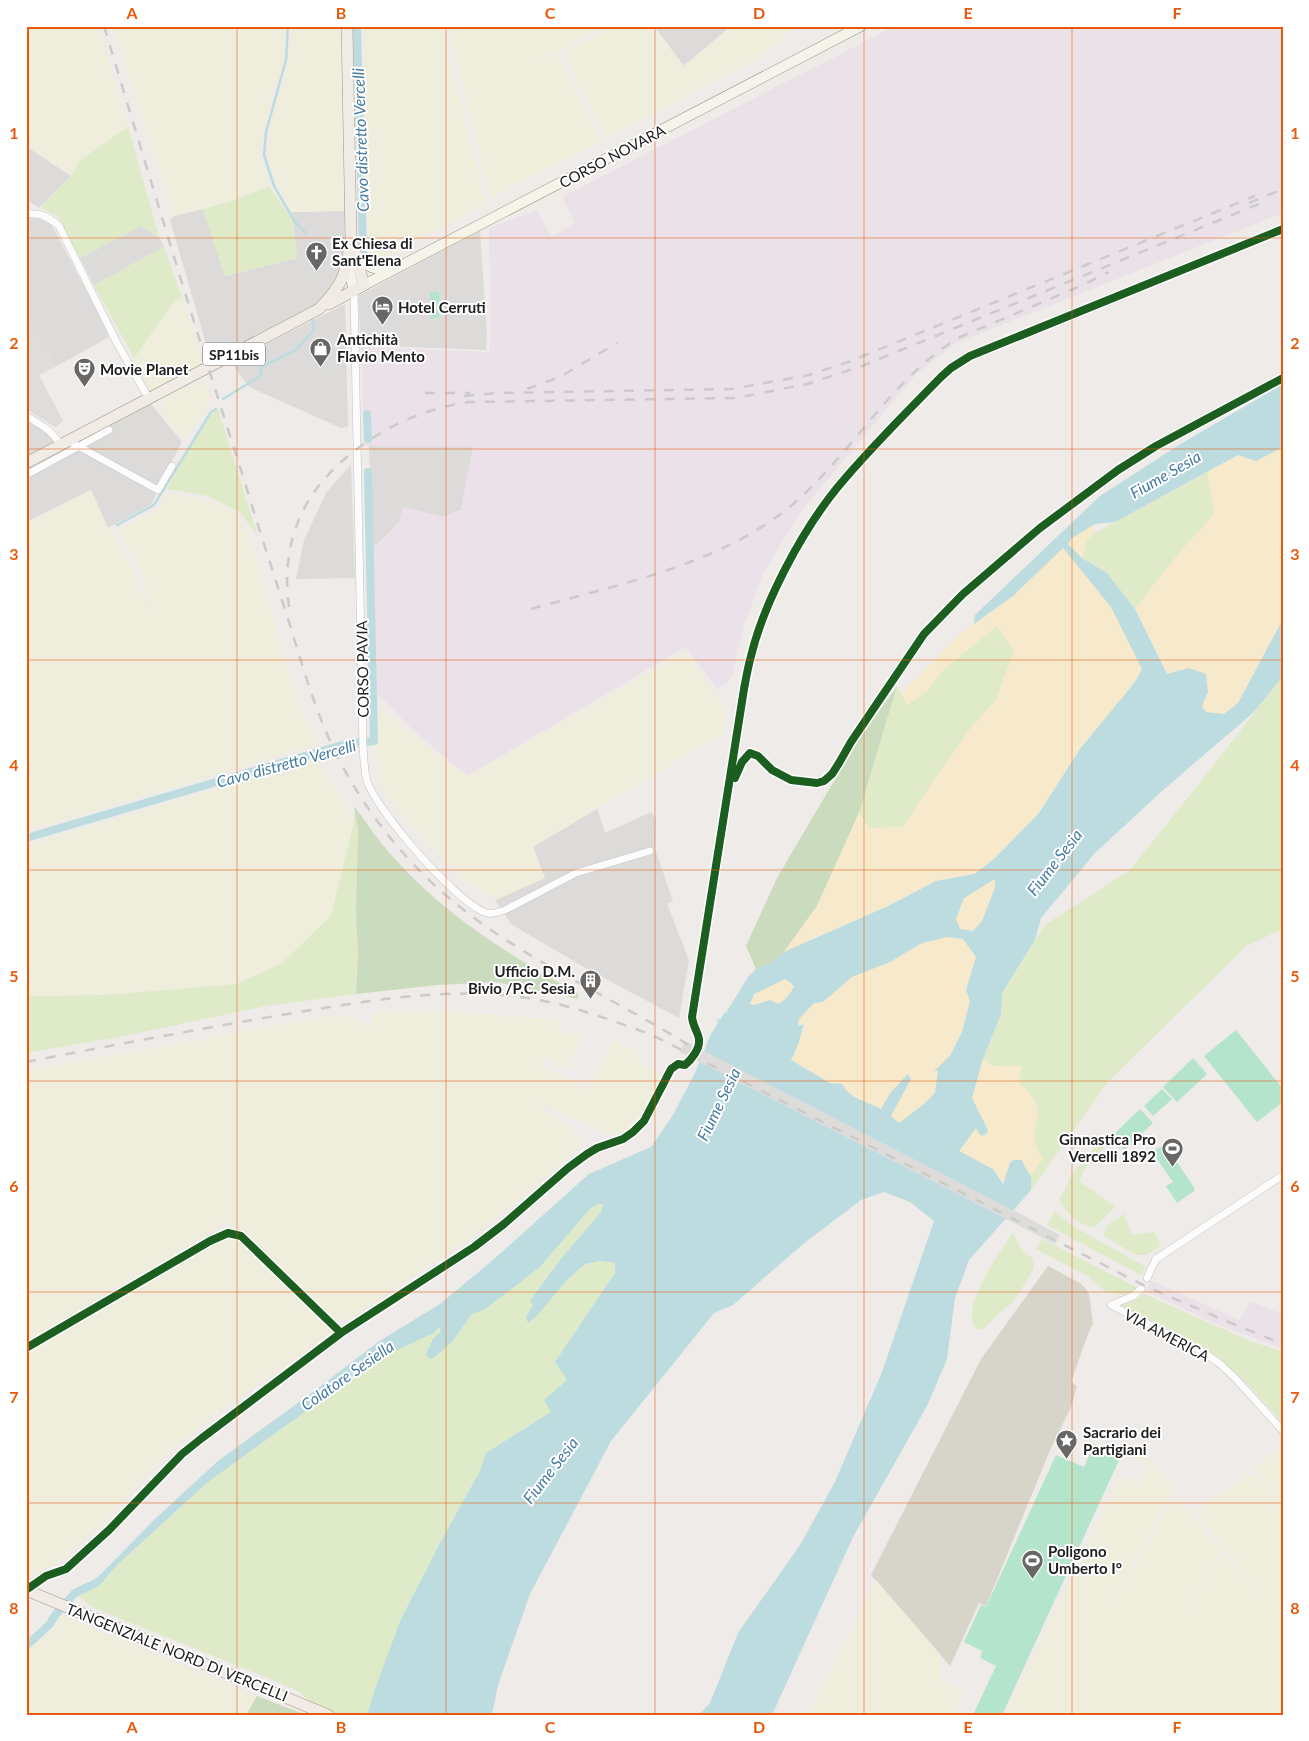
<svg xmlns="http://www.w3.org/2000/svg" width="1309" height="1741" viewBox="0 0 1309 1741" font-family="Lato,sans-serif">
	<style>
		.residential { fill: #dddbda }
		.industrial { fill: #ebe1e8 }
		.construction { fill: #d7d5ca }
		.farmland { fill: #efeddc }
		.grass { fill: #deeac8 }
		.forest { fill: #cbdcbe }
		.sand { fill: #f7eacc }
		.pitch { fill: #b4e4cb }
		.parking { fill: #dedddc }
		.water { fill: #bcdce0; fill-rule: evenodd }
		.pier { fill: #dddcdb }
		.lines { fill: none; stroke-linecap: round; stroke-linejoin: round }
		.stream { stroke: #bcdce0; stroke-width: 2.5 }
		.canal { stroke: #bcdce0; stroke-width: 8 }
		.street-casing { stroke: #c5c4c3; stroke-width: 8 }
		.secondary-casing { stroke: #989780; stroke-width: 11 }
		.primary-casing { stroke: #a49784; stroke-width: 12 }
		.street { stroke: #fcfcfc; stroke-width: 7 }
		.secondary { stroke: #f4f4eb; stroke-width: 10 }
		.primary { stroke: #f1ebe5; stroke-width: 11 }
		.rail { stroke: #cbcbca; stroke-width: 2.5; stroke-dasharray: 10 10; stroke-linecap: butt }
		.cycleway-casing { stroke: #fff; stroke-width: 11 }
		.cycleway { stroke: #1b5e20; stroke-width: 8 }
		.grid { fill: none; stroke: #e8590c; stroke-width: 1; stroke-opacity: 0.55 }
		.labels { text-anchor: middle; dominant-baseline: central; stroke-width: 4; stroke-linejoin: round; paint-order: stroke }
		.shield { fill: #fff; stroke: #636363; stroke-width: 1 }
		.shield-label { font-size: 14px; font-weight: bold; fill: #202020 }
		.street-label { font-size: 15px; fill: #202020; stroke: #fff }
		.poi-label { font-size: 15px; font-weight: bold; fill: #202020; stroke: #fff; text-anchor: start }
		.water-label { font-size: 16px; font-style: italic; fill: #467b9f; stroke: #fff }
		.neatline { fill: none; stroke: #e8590c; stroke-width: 2 }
		.grid-label { font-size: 16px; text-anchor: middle; font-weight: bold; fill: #e8590c }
	</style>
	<rect width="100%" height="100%" fill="#eeebe8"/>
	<path class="residential" d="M654 26H731V28L683 66Z
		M26 146 71 176 39 208 26 199Z
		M203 209 225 276 297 258 292 212 345 211 344 258 339 278 326 298 305 311 211 361 170 220 174 216Z
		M26 217H35L51 224 96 309 109 337 55 367 26 311Z
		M141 226 159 237 164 247 94 285 80 258Z
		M480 231 487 334 486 350 361 345 358 296Z
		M345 304 348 427 341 428 249 387 231 362Z
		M151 404 182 442 158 488 152 504 108 528 91 490 26 522V470Z
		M26 419 51 433 53 442 26 456Z
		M474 445 461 510 443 517 403 507 400 522 376 545 372 543 369 446Z
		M351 464 355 578 296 579 304 540 326 493Z
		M597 808 605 833 651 812 656 819 655 849 673 901 667 904 689 960 679 1018 589 970 511 924 495 900 545 878 533 847Z"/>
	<path class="industrial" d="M895 26H1283V213L956 343 917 373 800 513 763 574 744 625 732 675 728 682 717 689 686 647 467 776 412 729 375 691 372 543 377 545 399 522 403 507 443 517 461 510 473 446H364L361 347 489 352 491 334 489 228 537 210 551 237 575 223 562 197Z
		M1150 1280 1239 1320 1251 1302 1283 1314V1349L1214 1323 1146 1291Z"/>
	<path class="construction" d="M1048 1266 1080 1283 1085 1288 1089 1294 1093 1324 1088 1334 1071 1382 1077 1386 1071 1407 1051 1448 986 1606 979 1603 950 1666 871 1575 981 1359Z"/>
	<path class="farmland" d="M26 26H98L128 127 79 161 71 176 26 146Z
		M113 26H286L283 65 272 95 260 149 261 158 269 186 233 201 174 216Z
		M292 26H342L345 211 292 212 276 183 270 166 267 153 270 130 276 103 288 65Z
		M364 26H442L486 202 464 216 399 251 381 258 374 257 370 253 368 241Z
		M448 26H603L559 52 540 57 542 59 558 55 602 142 490 199Z
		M615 26H654L684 66 731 26H798L753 61 606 139 564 57 567 50Z
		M179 298 183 300 202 360 197 367 154 391 148 390 134 358 173 303Z
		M204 379 211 397 210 404 184 439 161 411 166 408 163 401Z
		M91 490 108 528 137 575 139 582 138 588 155 614 147 599 143 576 139 567 118 531 158 509 165 493 200 498 234 511 248 531 291 679 306 719 319 744 26 831V524Z
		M686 652 722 703 725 716 723 734 533 847 545 878 495 900 465 881 400 814 381 785 375 751 378 708 467 776Z
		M319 759 354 822 331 916 282 963 237 984 106 995 26 996V845Z
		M374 1011H446L561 1020 557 1031 582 1036 567 1068 543 1058 540 1066 589 1090 613 1041 640 1052 638 1057 643 1059 641 1065 665 1076 644 1117 636 1128 620 1138 574 1119 529 1097 568 1128 583 1145 498 1217 458 1246 349 1319 336 1321 260 1250 248 1234 226 1222 216 1227 202 1238 26 1341V1071L339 1014 370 1025Z
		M227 1238 237 1239 333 1332 212 1417 180 1442 99 1526 67 1555 52 1566 26 1578V1354L215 1242Z
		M1133 1446 1143 1454 1175 1488 1109 1607 1174 1499 1180 1500 1223 1551 1185 1617 1224 1554 1263 1597 1196 1512 1249 1474 1257 1476 1283 1508V1715H1005L1120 1476 1139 1485 1148 1465 1129 1456Z
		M1283 1448V1506L1253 1468Z
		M876 1580 940 1654V1677L945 1682 964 1691 953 1715H809Z
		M58 1613 114 1637 257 1696 246 1715H63L53 1712 38 1715H26V1649L36 1640 45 1636 55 1628 58 1618Z"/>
	<path class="grass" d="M128 127 159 237 141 226 80 258 58 217 41 207 71 176 79 161Z
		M269 186 293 221 297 258 225 276 203 209 233 201Z
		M164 247 183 300 179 298 173 303 134 358 94 285Z
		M218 409 258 537 240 512 208 496 167 489 191 446 212 414Z
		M1207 472 1215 514 1179 553 1135 609 1107 573 1082 558 1086 542 1093 534Z
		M997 626 1014 651 996 700 973 725 930 786 903 827 869 828 859 813 897 686 907 704 926 692 943 670Z
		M1283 676V929L1246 946 1107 1083 1031 1190V1176L1043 1158C1034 1147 1033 1135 1036 1122 1037 1118 1039 1114 1038 1110 1032 1085 1002 1072 983 1059L1001 1014 1002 993 1045 925 1130 870 1195 789Z
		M355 808 358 829 356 913 358 955 356 994 266 1006 119 1037 26 1053V996L106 995 237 984 282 963 331 916 354 822Z
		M1103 1137 1109 1143 1086 1166 1079 1181 1115 1207 1094 1228C1077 1224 1068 1215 1059 1200L1072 1175Z
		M598 1204H604L601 1212 560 1260 530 1301 533 1305 526 1317 585 1264 600 1261 615 1263V1272L567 1380 545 1400 551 1412 486 1453 480 1471 439 1545 400 1621 375 1689 367 1715H323L300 1692 278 1682 92 1607 78 1595 99 1586 118 1564 208 1482 378 1359 434 1333 439 1327 441 1331 433 1339 453 1341 472 1314 485 1308 540 1267 589 1210Z
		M1055 1211 1071 1225 1146 1267 1141 1275 1047 1225Z
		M1124 1214 1132 1235 1154 1232 1160 1246 1146 1255H1136L1104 1236 1107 1226Z
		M1013 1232 1021 1249 1033 1259 1034 1268 1014 1301 998 1314 985 1328 977 1330C975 1327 972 1324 972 1320 968 1297 1000 1252 1013 1232Z
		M1042 1239 1138 1288 1132 1292 1121 1295 1105 1291 1088 1276 1036 1249Z
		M1144 1294 1250 1341 1283 1352V1423C1266 1405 1245 1379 1226 1365 1194 1339 1156 1323 1119 1305L1132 1302Z"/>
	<path class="forest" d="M897 686 859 813 817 906 784 952 771 963 756 969 746 946 777 878 794 849 857 742Z
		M354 806C367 823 379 842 394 858 446 916 510 956 578 993V999L496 982 437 985 356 994 358 955 356 913 358 829Z
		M257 1696 306 1715H246Z"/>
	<path class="sand" d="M1283 447V619L1238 703 1224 714 1206 712 1202 706 1207 692 1189 668 1167 674 1135 609 1179 553 1214 514 1207 472 1238 455 1256 461Z
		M1095 524 1093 534 1086 542 1082 558 1067 544 1072 538Z
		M1063 548 1111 607 1142 669 1135 682 1080 749 1039 813 994 859 974 874 936 881 888 906 784 952 817 906 859 813 869 828 903 827 930 786 973 725 996 700 1014 650 997 626 943 670 926 692 907 705 901 694 958 636 1013 596Z
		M995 879V888L982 921 973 931 960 929 956 919 964 898Z
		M947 937 963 939 976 957 966 990 970 1001 962 1032 950 1056 935 1071 938 1070 935 1093 924 1104 899 1124 891 1116 911 1079 909 1074 891 1092 881 1109C866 1101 850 1099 842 1084L830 1083 791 1060 798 1045 804 1024 798 1026 799 1019 814 1003 823 1002 852 977 890 962 922 943Z
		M785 979 794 987C789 995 786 1000 778 1004L770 1000 754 1005 749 1004 754 994Z
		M983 1059 993 1066H1022L1019 1083 1031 1094 1038 1112 1034 1132 1037 1150 1043 1158 1031 1176 1022 1160H1013L1010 1163 1004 1184 993 1169 958 1152 976 1128 988 1130 972 1098Z"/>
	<path class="pitch" d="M430 292H439V318L430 319Z
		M1236 1030 1283 1089V1102L1257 1122 1204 1056Z
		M1193 1058 1207 1074 1177 1102 1163 1087Z
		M1162 1089 1172 1099 1153 1116 1144 1106Z
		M1140 1109 1153 1123 1124 1150 1112 1136Z
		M1165 1144 1195 1189 1194 1191 1177 1203 1166 1186 1173 1182 1155 1156 1149 1160 1146 1155Z
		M1094 1444 1102 1448 1100 1453 1110 1457 1112 1452 1121 1456 1002 1715H973L996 1666 980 1658 982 1651 964 1642 981 1605 986 1607 1056 1455 1084 1467Z"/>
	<path class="parking" d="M26 311 55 367 39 375 63 421 55 427 26 409Z"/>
	<path class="water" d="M1283 384V447L1256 461 1238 455 1115 522 1095 524 1072 538 1068 544 1082 558 1107 573 1135 609 1167 674 1189 668 1206 674 1208 692 1202 706 1206 712 1224 714 1238 703 1283 619V676L1254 712 1162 791 1095 853 1041 918 1035 940 1002 993 1001 1014 983 1059 972 1098 988 1130 986 1134 981 1136 976 1128 959 1151 993 1169 1003 1184 1010 1163 1013 1160H1022L1025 1167 1031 1176V1190L969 1260 955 1298 947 1359 928 1404 853 1537 772 1715H699L710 1703 738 1633 800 1545 835 1482 882 1372 934 1221 910 1202 884 1192 861 1200 803 1244 733 1305 714 1313 611 1441 530 1594 498 1685 492 1715H367L375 1689 400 1621 439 1545 480 1471 486 1453 551 1412 544 1400 567 1380 555 1362 615 1273V1263L600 1261 585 1264 566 1281 535 1318 528 1323 526 1317 533 1305 530 1301 560 1260 601 1212 603 1204H598L589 1210 540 1267 485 1309 472 1314 453 1341 432 1359H429L426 1354 433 1339 441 1331 439 1327 434 1333 378 1359 208 1482 118 1564 99 1586 82 1594 79 1588 98 1577 156 1518 218 1461 317 1389 378 1342 440 1304 493 1260 589 1174 651 1147 673 1115 695 1073 711 1034 718 1023 717 1018 720 1020 725 1012 726 1013 748 977 756 969 771 963 784 952 888 906 936 881 974 874 994 859 1039 813 1080 749 1135 682 1142 669 1111 607 1063 548 1013 596 974 624 975 615 1100 496 1179 445ZM995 879V888L982 921 973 931 960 929 956 919 964 898ZM947 937 963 939 976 957 966 990 970 1001 962 1032 950 1056 934 1071H938L935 1093 924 1104 899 1123 891 1116 911 1079 908 1074 891 1092 881 1109C866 1101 850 1099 842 1084L830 1083 791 1060 798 1045 804 1024 798 1026 799 1019 814 1003 823 1002 852 977 890 962 922 943ZM785 979 791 983 794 987C789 995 786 1000 778 1004L770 1000 754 1005 750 1004 754 994Z"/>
	<path class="pier" d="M685 1041 1028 1218 1060 1235 1055 1244 680 1052Z"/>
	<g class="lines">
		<path class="stream" d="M288 26 286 60 266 132 264 155 274 186 295 222 306 233
			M223 399 257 378 261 374V367L297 349 312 332 314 328 312 320
			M117 525 154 505 211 412 216 409"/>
		<path class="canal" d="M357 26 363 253
			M367 414 368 439
			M26 838 349 743 374 741 368 472
			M26 1646 49 1625 56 1614 75 1593 89 1586"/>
		<defs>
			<path id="street" d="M26 214C42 213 47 216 59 226L117 343 149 399
				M354 291 363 747C364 758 364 771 367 781 377 811 457 904 487 913 493 915 498 912 505 910L576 873 650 851
				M26 416C40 424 53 431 60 445
				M69 441 158 490 172 466
				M26 475 109 430
				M1147 1278 1156 1259 1283 1175
				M1111 1305 1198 1349 1219 1363 1236 1379 1283 1431
				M1111 1305 1133 1296 1141 1289"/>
			<path id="secondary" d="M356 254C369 268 372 270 392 269
				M348 264 354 291
				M364 285 861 26"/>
			<path id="primary" d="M329 304 364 285 352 243
				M26 463 319 309C344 284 346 273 351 239L347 26
				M26 1590 328 1715"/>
		</defs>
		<use href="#street" class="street-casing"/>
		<use href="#secondary" class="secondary-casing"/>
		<use href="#primary" class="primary-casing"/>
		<use href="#street" class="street"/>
		<use href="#secondary" class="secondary"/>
		<use href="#primary" class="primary"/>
		<path class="rail" d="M104 26C149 175 194 325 242 473 257 523 273 572 289 622 299 654 308 686 320 717 343 777 380 832 426 877 503 953 608 993 698 1051
			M1249 203 1283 189
			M527 389 560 377 617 343
			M425 393H470
			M464 396 498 393 732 389 809 375 851 361 1255 196
			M289 607C279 534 309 481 368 441 400 420 433 407 470 402L736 398 807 384 862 366 1259 204
			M531 609C619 584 720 565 792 505 853 453 890 379 960 337L1083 285 1109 272
			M26 1062C113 1045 200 1029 287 1014 367 1001 447 986 528 998 571 1005 611 1020 652 1035L1145 1286 1231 1323 1283 1344"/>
		<defs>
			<path id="cycleway" d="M735 778 742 762 750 753 758 756 772 770 791 780 817 783 824 781 832 774 839 763 851 742 924 634 963 594 1040 528 1118 470 1156 446 1283 378
				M26 1348 210 1241 228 1233 241 1236 341 1333
				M26 1590 46 1576 66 1569 109 1530 182 1454 202 1438 341 1333 474 1247 504 1224 568 1168 587 1154 597 1148 623 1139 633 1132 644 1121 671 1069 678 1064 685 1065C691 1060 700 1049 699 1040 699 1034 693 1027 692 1017L744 689C746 678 748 667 751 656 764 602 802 531 837 488 869 449 906 413 941 377L951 368 970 356 1283 229"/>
		</defs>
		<use href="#cycleway" class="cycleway-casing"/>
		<use href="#cycleway" class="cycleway"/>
	</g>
	<path class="grid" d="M237 26V1715M446 26V1715M655 26V1715M864 26V1715M1072 26V1715M26 238H1283M26 449H1283M26 660H1283M26 870H1283M26 1081H1283M26 1292H1283M26 1503H1283"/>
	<defs>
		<symbol id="church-pin" viewBox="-11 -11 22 30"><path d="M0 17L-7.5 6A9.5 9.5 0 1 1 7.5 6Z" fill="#686766" stroke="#fff"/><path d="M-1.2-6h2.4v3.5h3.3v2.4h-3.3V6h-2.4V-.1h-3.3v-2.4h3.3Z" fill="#fff"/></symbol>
		<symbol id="hotel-pin" viewBox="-11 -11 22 30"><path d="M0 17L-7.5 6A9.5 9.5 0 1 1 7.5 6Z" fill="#686766" stroke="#fff"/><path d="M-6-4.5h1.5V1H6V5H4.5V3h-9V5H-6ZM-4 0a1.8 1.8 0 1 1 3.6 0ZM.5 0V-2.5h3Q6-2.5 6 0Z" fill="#fff"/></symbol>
		<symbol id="shop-pin" viewBox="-11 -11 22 30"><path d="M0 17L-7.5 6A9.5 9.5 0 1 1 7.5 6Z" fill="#686766" stroke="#fff"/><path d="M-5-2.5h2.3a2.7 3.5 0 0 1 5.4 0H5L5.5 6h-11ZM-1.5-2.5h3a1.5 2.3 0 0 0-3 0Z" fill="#fff"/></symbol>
		<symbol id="theatre-pin" viewBox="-11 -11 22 30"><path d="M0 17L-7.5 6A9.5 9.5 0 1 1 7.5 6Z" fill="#686766" stroke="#fff"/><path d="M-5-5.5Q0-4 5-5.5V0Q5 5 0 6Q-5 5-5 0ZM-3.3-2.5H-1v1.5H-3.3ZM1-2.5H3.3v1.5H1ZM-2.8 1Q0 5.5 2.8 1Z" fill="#fff"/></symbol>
		<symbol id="building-pin" viewBox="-11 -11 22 30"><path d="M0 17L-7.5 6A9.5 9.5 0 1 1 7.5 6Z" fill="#686766" stroke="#fff"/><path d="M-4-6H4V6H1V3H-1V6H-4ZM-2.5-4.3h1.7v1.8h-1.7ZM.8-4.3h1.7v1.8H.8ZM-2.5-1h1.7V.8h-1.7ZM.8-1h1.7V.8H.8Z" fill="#fff"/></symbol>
		<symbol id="stadium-pin" viewBox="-11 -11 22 30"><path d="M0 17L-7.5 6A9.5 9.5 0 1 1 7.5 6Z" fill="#686766" stroke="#fff"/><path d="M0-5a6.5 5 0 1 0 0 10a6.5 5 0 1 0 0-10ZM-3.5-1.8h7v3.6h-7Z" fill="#fff"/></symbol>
		<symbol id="sight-pin" viewBox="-11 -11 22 30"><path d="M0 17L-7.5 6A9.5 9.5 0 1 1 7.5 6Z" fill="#686766" stroke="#fff"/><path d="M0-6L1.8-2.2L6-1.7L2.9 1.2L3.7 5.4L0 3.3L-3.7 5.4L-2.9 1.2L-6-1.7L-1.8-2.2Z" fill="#fff"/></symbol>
	</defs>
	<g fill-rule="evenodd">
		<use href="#church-pin" x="304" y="240" width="25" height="34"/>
		<use href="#hotel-pin" x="370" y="294" width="25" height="34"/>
		<use href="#shop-pin" x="308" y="336" width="25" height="34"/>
		<use href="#theatre-pin" x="72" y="356" width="25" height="34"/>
		<use href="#building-pin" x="578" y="968" width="25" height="34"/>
		<use href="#stadium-pin" x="1160" y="1136" width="25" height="34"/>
		<use href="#sight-pin" x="1054" y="1428" width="25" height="34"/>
		<use href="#stadium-pin" x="1020" y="1548" width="25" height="34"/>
	</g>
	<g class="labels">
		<rect class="shield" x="203" y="342.5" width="62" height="23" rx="4"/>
		<g class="shield-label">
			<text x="234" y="354">SP11bis</text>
		</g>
		<g class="street-label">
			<text transform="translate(612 156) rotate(-28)">CORSO NOVARA</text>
			<text transform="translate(362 669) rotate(-91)">CORSO PAVIA</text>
			<text transform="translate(1167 1335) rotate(28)">VIA AMERICA</text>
			<text transform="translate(177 1652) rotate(22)">TANGENZIALE NORD DI VERCELLI</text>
		</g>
		<g class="poi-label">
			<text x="332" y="243">Ex Chiesa di<tspan x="332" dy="17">Sant'Elena</tspan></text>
			<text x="398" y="307">Hotel Cerruti</text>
			<text x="337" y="339">Antichità<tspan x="337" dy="17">Flavio Mento</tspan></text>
			<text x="100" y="369">Movie Planet</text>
			<text x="575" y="971" text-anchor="end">Ufficio D.M.<tspan x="575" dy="17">Bivio /P.C. Sesia</tspan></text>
			<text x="1156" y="1139" text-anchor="end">Ginnastica Pro<tspan x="1156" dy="17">Vercelli 1892</tspan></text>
			<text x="1083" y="1432">Sacrario dei<tspan x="1083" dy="17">Partigiani</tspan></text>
			<text x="1048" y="1551">Poligono<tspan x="1048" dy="17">Umberto I°</tspan></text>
		</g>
		<g class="water-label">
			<text transform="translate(360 140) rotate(-92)">Cavo distretto Vercelli</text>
			<text transform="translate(1165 474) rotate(-30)">Fiume Sesia</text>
			<text transform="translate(286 763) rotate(-15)">Cavo distretto Vercelli</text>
			<text transform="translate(1054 862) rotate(-52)">Fiume Sesia</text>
			<text transform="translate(718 1104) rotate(-64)">Fiume Sesia</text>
			<text transform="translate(347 1375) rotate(-35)">Colatore Sesiella</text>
			<text transform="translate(550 1470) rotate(-52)">Fiume Sesia</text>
		</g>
	</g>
	<rect width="1309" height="1741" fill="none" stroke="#ffffff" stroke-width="55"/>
	<rect x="28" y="28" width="1254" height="1686" class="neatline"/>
	<g class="grid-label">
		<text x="132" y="19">A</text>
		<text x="341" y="19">B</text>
		<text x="550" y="19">C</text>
		<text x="759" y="19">D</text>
		<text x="968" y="19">E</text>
		<text x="1177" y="19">F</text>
		<text x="14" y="139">1</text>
		<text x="1295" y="139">1</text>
		<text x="14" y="349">2</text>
		<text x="1295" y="349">2</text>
		<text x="14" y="560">3</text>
		<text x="1295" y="560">3</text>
		<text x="14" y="771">4</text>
		<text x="1295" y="771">4</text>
		<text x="14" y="982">5</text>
		<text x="1295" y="982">5</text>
		<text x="14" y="1192">6</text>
		<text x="1295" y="1192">6</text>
		<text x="14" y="1403">7</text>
		<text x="1295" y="1403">7</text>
		<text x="14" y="1614">8</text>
		<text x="1295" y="1614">8</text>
		<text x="132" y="1733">A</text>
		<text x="341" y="1733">B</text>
		<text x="550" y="1733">C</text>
		<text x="759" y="1733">D</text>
		<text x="968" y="1733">E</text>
		<text x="1177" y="1733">F</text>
	</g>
</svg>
